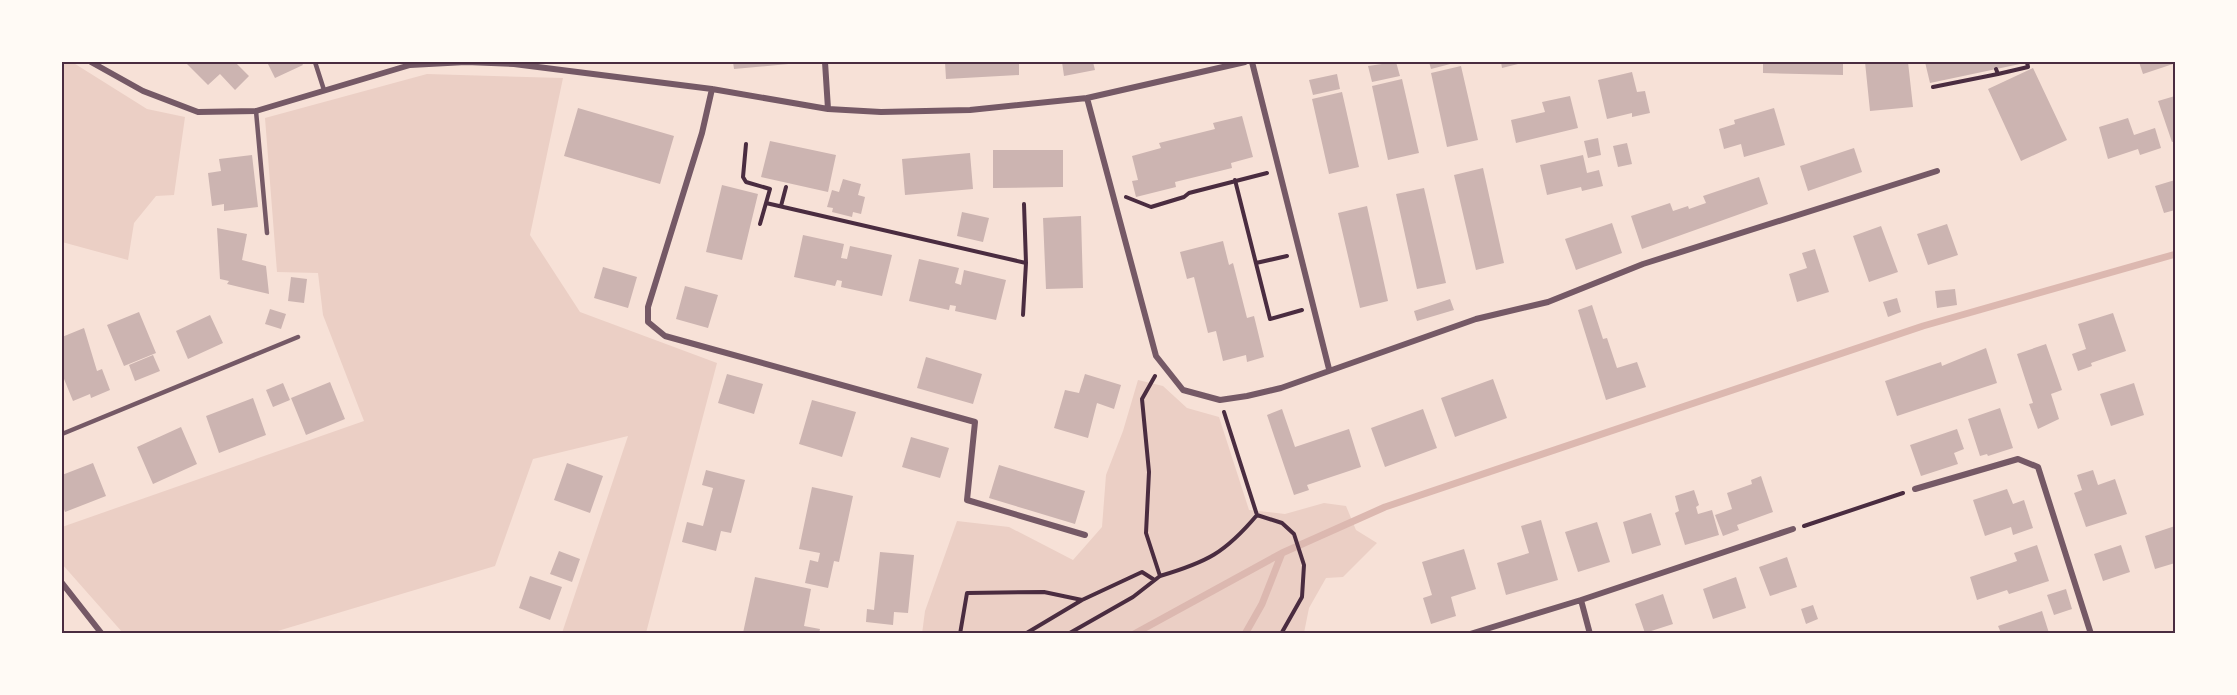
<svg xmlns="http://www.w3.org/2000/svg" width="2237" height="695" viewBox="0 0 2237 695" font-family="Arial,sans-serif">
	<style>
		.green { fill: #ebcfc5 }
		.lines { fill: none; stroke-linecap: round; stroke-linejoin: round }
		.stream { stroke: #dcb8b0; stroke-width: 7 }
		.building { fill: #ccb4b1 }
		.path { stroke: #4a2c40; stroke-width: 4 }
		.service { stroke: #755966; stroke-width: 4.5 }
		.minor { stroke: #755966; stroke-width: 6 }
		.neatline { fill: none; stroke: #4a2c40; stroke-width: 2 }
	</style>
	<rect width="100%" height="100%" fill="#f7e1d7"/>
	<path class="green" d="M62 62H72L147 109 185 117 174 195 156 196 134 223 128 260 62 242Z
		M427 74 563 78 530 235 580 312 717 363 646 633H562L628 436 533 459 495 566 271 633H123L62 564V527L364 421 323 315 318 273 277 272 265 118Z
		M1138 380 1163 386 1187 408 1219 417 1249 510 1285 514 1324 503 1346 506 1356 530 1377 543 1343 577 1326 578 1309 608 1304 633 922 634 925 611 957 521 1009 527 1073 560 1102 527 1106 475 1123 431Z"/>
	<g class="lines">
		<path class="stream" d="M1134 634 1282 553
			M1245 634 1262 604 1282 553 1385 507 1923 326 2176 254"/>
	</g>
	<path class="building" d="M185 62H235L249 76 235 90 220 74 208 85Z
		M267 62H301L303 65 275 78Z
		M733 62H799V63L734 69Z
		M945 62H1019V75L946 79Z
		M1062 62H1093L1095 70 1064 76Z
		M1396 62 1400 76 1372 82 1368 66Z
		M1429 62H1458L1431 69Z
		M1501 62H1526L1502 68Z
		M1763 62H1843V75L1763 73Z
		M1865 62H1908L1913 107 1870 111Z
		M1925 62H2020V64L1930 83Z
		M2139 62H2176V63L2143 74Z
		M1461 66 1478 140 1447 147 1431 73Z
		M2033 68 2067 140 2021 161 1988 89Z
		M1632 72 1637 92 1645 91 1650 113 1632 117V113L1607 119 1598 80Z
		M1337 74 1340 89 1313 95 1309 80Z
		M1402 79 1419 153 1388 160 1372 86Z
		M1342 92 1359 167 1329 174 1312 99Z
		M1570 96 1578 128 1516 143 1511 120 1545 112 1542 102Z
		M2175 96V141L2172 142 2158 101Z
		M578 108 674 136 660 184 564 156Z
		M1774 108 1785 145 1744 157 1741 144 1724 149 1719 129 1735 124 1734 120Z
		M1242 116 1253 157 1231 163 1232 168 1175 182 1176 187 1136 197 1132 181 1138 180 1132 156 1161 148 1159 143 1215 129 1213 123Z
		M2128 118 2134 135 2155 128 2161 148 2140 155 2138 149 2108 159 2099 127Z
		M1598 138 1601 155 1588 158 1584 141Z
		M770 141 836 155 828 192 761 177Z
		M1627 143 1632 164 1618 167 1613 146Z
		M1854 148 1862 172 1808 191 1800 166Z
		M993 150H1063V187L993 188Z
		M970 153 973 189 905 195 902 159Z
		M252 155 258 207 224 211V204L212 206 208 173 221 171 219 159Z
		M1583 155 1587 173 1599 170 1603 186 1582 191 1581 187 1547 195 1540 165Z
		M1483 168 1504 263 1476 270 1454 175Z
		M1759 177 1768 204 1642 249 1631 216 1670 203 1673 211 1688 206 1689 209 1706 203 1703 196Z
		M843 179 861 184 858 195 865 197 861 214 853 212 852 217 832 212 833 208 827 207 832 190 839 192Z
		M2175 180V210L2164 213 2155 186Z
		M722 185 758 194 742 260 706 252Z
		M1424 188 1446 283 1417 289 1396 194Z
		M1367 206 1388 301 1360 308 1338 213Z
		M962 212 989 218 983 242 957 236Z
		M1081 216 1083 288 1046 289 1043 218Z
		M1612 223 1622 253 1576 270 1565 239Z
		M1947 224 1958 255 1928 265 1917 234Z
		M1881 226 1898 272 1869 282 1853 236Z
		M217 228 247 234 242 260 266 266 269 294 227 284 229 281 220 279Z
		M803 235 844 244 841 258 847 259 850 246 892 255 882 296 841 287 842 281 837 280 835 286 794 277Z
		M1223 241 1229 265 1233 263 1247 318 1254 316 1264 357 1247 362 1246 355 1223 361 1216 331 1208 333 1194 277 1187 279 1180 252Z
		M1815 249 1829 292 1797 302 1789 274 1807 268 1802 253Z
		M919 259 959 268 955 283 961 285 964 270 1006 280 996 320 955 311 956 306 950 305 949 310 909 301Z
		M603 267 637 277 628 308 594 298Z
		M291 277 307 279 304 303 288 301Z
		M685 286 718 295 708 328 676 319Z
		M1955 289 1957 305 1937 308 1935 291Z
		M1897 298 1901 312 1888 317 1883 302Z
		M1450 299 1454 310 1417 321 1414 311Z
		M1592 305 1603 339 1607 338 1617 368 1637 362 1646 387 1606 400 1578 310Z
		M270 309 286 314 281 329 265 324Z
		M139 312 156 353 124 366 107 325Z
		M2113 313 2126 351 2091 363 2092 366 2078 371 2072 354 2086 349 2078 324Z
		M210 315 223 343 188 359 176 331Z
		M84 328 97 371 102 369 110 390 91 398 90 394 73 401 62 374V337Z
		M2046 344 2062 390 2051 394 2059 419 2038 429 2029 404 2033 403 2017 354Z
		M1986 348 1997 383 1897 416 1885 381 1941 362 1942 366Z
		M153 355 160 371 135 381 129 365Z
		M926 357 982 374 973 404 917 388Z
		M727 374 763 384 754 414 718 403Z
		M1085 374 1121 385 1114 409 1097 403 1088 438 1054 428 1065 390 1079 393Z
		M1493 379 1507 418 1455 437 1441 398Z
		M330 382 345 419 306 435 291 398Z
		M283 383 290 400 273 407 266 390Z
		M2134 383 2144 415 2111 426 2100 394Z
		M253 398 266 435 219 453 206 416Z
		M812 400 856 412 842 457 799 444Z
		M2000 408 2013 448 1988 456 1987 454 1980 456 1968 419Z
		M1282 409 1295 447 1349 429 1361 467 1307 485 1309 490 1294 495 1267 415Z
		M1423 409 1437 448 1385 467 1371 428Z
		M181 427 197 464 153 484 137 447Z
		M1957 429 1964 449 1954 453 1958 464 1921 476 1910 445Z
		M911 437 949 448 940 478 902 467Z
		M93 463 106 496 65 512 62 504V475Z
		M567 463 603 476 590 513 554 500Z
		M999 465 1085 491 1075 524 989 498Z
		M706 470 745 480 731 533 721 531 716 551 682 542 687 522 703 526 713 488 702 485Z
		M2093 470 2098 485 2115 479 2127 514 2086 527 2074 493 2082 490 2077 475Z
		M1761 476 1773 512 1737 525 1739 530 1723 536 1715 515 1732 509 1727 493 1752 484 1751 480Z
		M812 487 853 496 839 562 834 561 828 588 805 583 810 560 818 562 820 553 799 549Z
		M2007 489 2013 504 2024 500 2033 528 2013 535 2011 527 1985 536 1973 500Z
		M1694 490 1699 505 1696 507 1698 514 1712 510 1719 535 1685 545 1675 513 1679 511 1675 496Z
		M1651 513 1661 545 1632 554 1623 522Z
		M1541 520 1558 580 1506 595 1497 563 1529 553 1521 526Z
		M1597 522 1610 562 1578 572 1565 532Z
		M2175 526V563L2155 569 2145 536Z
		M2037 545 2049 581 2009 594 2007 590 1977 600 1970 577 2017 561 2014 553Z
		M2121 545 2130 572 2103 581 2094 554Z
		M1464 549 1476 589 1451 597 1456 616 1431 624 1423 598 1432 595 1422 562Z
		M559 551 580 559 572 582 550 574Z
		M880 552 914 555 908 613 894 612 893 625 866 622 867 609 874 610Z
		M1787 557 1797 587 1770 596 1759 567Z
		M530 576 562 587 550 620 519 608Z
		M755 577 811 589 804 626 820 629 819 633H743Z
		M1736 577 1746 608 1713 619 1703 589Z
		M2066 589 2072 609 2054 615 2047 595Z
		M1663 594 1673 624 1645 633 1635 604Z
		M1813 605 1818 619 1806 624 1801 609Z
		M2042 611 2049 633H2001L1998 626Z"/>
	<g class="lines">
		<path class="path" d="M1996 69 1998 74 2028 67 2027 62
			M1933 87 1998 74
			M746 144 743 177 746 182 770 189 760 224
			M1235 180 1270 319 1302 310
			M1126 197 1151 207 1184 197 1189 193 1267 173
			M766 203 1026 263
			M781 206 786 187
			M1256 263 1287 256
			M1023 315 1026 263 1024 204
			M1155 376 1142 399 1149 472 1146 533 1160 576C1207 562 1225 553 1257 515
			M1224 412 1257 515
			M1257 515 1282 523 1294 534 1304 565 1302 597 1281 634
			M1804 526 1903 493
			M960 634 967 593 1044 592 1082 600
			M1025 634 1082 600 1142 572 1153 579
			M1068 634 1133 597 1160 576"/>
		<path class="service" d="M315 62 324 90
			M256 111 267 233
			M62 434 298 337"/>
		<path class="minor" d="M91 62 143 91 198 112 256 111 410 65 466 62 514 64 712 89 828 109 881 112 970 110 1087 98 1245 62
			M825 62 828 109
			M1252 62 1329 369
			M712 89 702 133 648 307V322L665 336 975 422 967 500 1085 535
			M1087 98 1156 356 1183 390 1220 400 1247 396 1281 388 1476 319 1548 302 1643 264 1937 171
			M1915 489 2018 459 2038 467 2091 634
			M62 583 102 634
			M1470 634 1581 600
			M1590 634 1581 600 1793 529"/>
	</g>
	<rect width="2237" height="695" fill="none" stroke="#fffaf5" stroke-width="126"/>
	<rect x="63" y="63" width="2111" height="569" class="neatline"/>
</svg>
